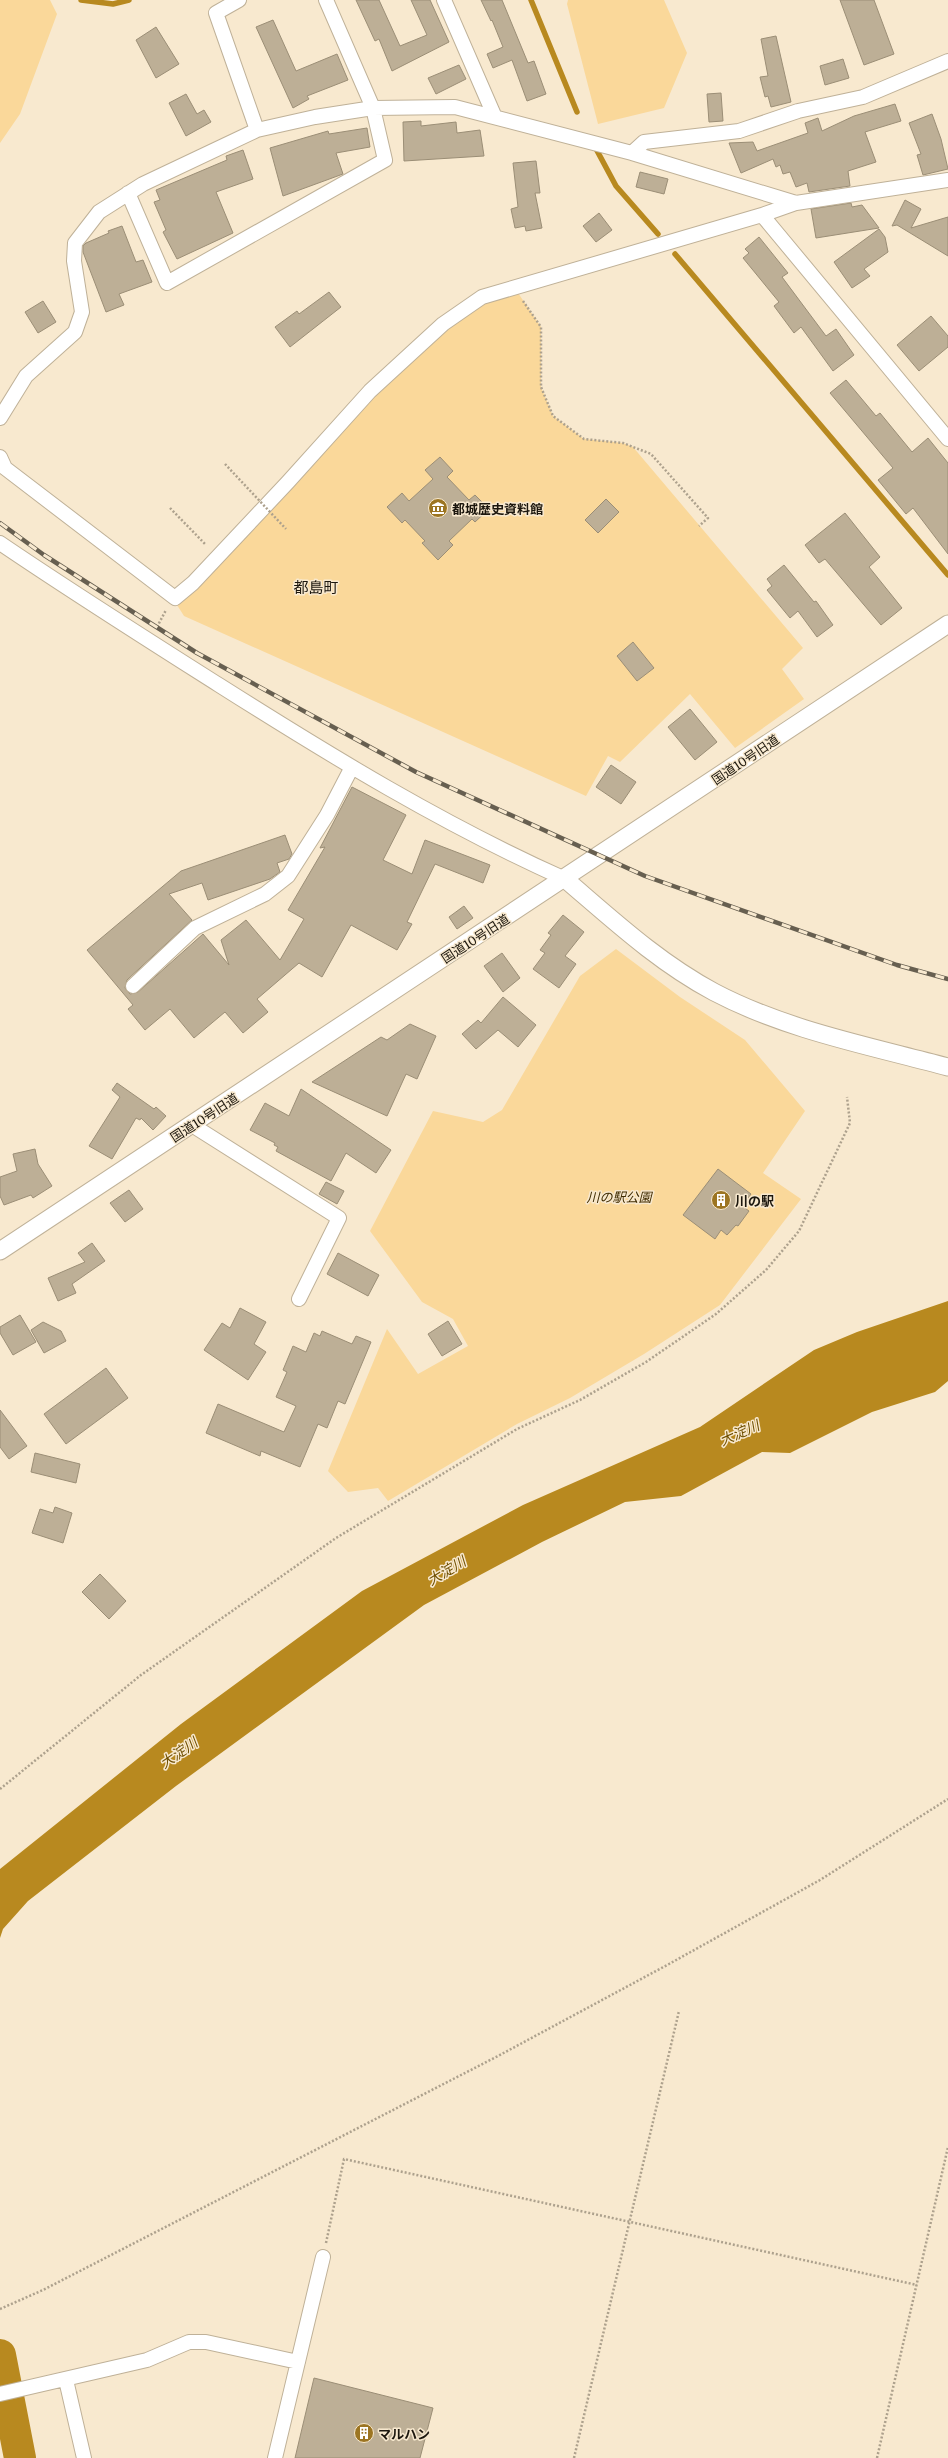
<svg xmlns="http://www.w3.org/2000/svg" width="948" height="2458" viewBox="0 0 948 2458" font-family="Literata,'Noto Sans JP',serif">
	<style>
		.green { fill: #fad89a }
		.water { fill: #b8891f }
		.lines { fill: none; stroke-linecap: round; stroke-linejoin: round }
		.stream { stroke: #b8891f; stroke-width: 5.5 }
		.river { stroke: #b8891f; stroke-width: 32 }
		.building { fill: #bdaf96; stroke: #9b8e76 }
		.minor-casing { stroke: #bfb198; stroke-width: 16 }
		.tertiary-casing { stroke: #bfb198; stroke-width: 19 }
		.path { stroke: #ada18d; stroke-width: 2.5; stroke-dasharray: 2 2; stroke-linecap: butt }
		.minor { stroke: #fff; stroke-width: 14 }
		.tertiary { stroke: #fff; stroke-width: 17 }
		.rail-casing { stroke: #675f50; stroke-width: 4.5 }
		.rail { stroke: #f8e9cf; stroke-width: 3; stroke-dasharray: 9; stroke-linecap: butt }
		.path-bridge { stroke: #ada18d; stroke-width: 2.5; stroke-dasharray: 2 2; stroke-linecap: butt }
		.labels { text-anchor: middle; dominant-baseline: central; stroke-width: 3; stroke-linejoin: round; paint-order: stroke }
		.poi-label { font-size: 13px; font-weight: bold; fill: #1c170e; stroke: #f8e9cf; text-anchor: start }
		.street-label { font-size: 13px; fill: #1c170e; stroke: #f8e9cf }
		.park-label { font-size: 13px; font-style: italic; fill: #402c01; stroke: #f8e9cf }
		.water-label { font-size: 14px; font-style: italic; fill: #6f4f00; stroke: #f8e9cf }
		.quarter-label { font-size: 15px; fill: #1c170e; stroke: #f8e9cf }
	</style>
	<rect width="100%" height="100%" fill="#f8e9cf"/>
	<path class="green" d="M0 0H50L57 14 20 114 0 143Z
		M568 0H664L687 53 664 108 598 124 567 4Z
		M514 287 541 327V387L553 416 584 439 623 443 633 447 803 648 782 669 804 699 735 748 690 694 620 762 608 756 586 796 184 616 172 597 443 324Z
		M616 949 680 997 745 1040 805 1111 763 1173 801 1199 720 1305 644 1354 570 1398 517 1424 388 1501 378 1488 348 1492 328 1471 387 1329 418 1374 468 1346 453 1319 422 1302 370 1231 433 1111 483 1122 502 1110 580 976Z"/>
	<path class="water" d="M948 1301V1381L935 1392 872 1412 790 1453 762 1452 681 1496 625 1502 542 1542 424 1605 176 1786 28 1901 3 1929 0 1938V1869L181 1724 362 1591 523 1505 700 1427 814 1350 857 1332Z"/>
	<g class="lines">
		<path class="stream" d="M81 0 113 4 129 0
			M531 0 577 112
			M594 145 616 186 658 234
			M675 254 948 575"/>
		<path class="river" d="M0 2355 20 2458"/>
	</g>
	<path class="building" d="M356 0H379L400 46 427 35 411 0H430L449 42 392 71 379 39 375 41Z
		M481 0H502L528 63 534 61 546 94 527 101 512 60 493 68 487 54 503 47 492 20 491 21Z
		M840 0H874L894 54 864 65Z
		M273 20 296 71 337 54 348 80 307 96 309 99 293 108 256 27Z
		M156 27 179 64 156 78 136 40Z
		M776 36 791 102 771 107 768 96 765 97 760 77 768 76 761 39Z
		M843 59 849 78 825 85 820 66Z
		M459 65 466 79 436 94 428 78Z
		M721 93 723 121 709 122 707 94Z
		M186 94 197 114 204 110 211 122 186 136 169 103Z
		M895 104 901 121 865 132 876 162 848 171 850 186 809 192 807 183 796 187 790 172 783 174 780 165 776 167 773 159 741 173 729 143 753 142 757 151 808 133 805 123 818 118 822 131 854 116Z
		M932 114 941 139 948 169 923 175 917 155 921 154 909 123Z
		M421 121V126L456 122 457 133 480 130 484 156 404 161 403 122Z
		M367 128 370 147 336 153 343 174 283 196 270 148 328 131 329 134Z
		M243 150 253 179 216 192 233 233 177 259 163 232 166 230 154 202 160 200 156 190 227 160 226 156Z
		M536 161 540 193H535L542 228 526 231 525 226 515 228 511 209 518 207 513 163Z
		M640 172 668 179 664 194 636 187Z
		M905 200 921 209 911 228 948 217V256L897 225 892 226Z
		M851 203 852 207 862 205 879 228 816 238 811 209Z
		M599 213 612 230 596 242 583 226Z
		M122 226 136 262 143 260 152 282 119 294 124 305 106 312 83 252V246L86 243 109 233 108 231Z
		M879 229 885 237 888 252 864 269 870 276 852 288 834 262Z
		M759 237 788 273 782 277 826 336 836 329 854 355 833 371 801 327 794 333 774 306 779 302 743 258 749 253 745 249Z
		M329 292 341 307 290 347 275 327 297 311 299 314Z
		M43 301 56 322 38 333 25 312Z
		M931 316 948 336V347L919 371 897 345Z
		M846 380 876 416 880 413 912 452 928 438 948 463V554L913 508 906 514 878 480 893 468 830 393Z
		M440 457 453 471 447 477 469 500 475 495 489 509 475 522 472 519 449 541 453 545 438 560 422 543 425 541 405 520 402 523 387 507 402 493 409 501 433 479 425 470Z
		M606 499 619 512 598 533 585 520Z
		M845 513 880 557 869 567 902 608 881 625 825 559 819 563 805 545Z
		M784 565 814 602 816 601 833 625 817 637 798 611 790 618 767 590 772 586 767 579Z
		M633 642 654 668 637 681 617 656Z
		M690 709 717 742 695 760 668 727Z
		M611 765 636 782 621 804 596 787Z
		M352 787 406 815 383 860 412 874 425 840 490 865 483 883 435 864 407 922 412 924 397 950 351 925 322 977 299 963 257 999 268 1012 243 1033 225 1012 194 1038 170 1009 145 1030 128 1009 133 1005 87 950 181 871 285 835 292 854 289 859 277 863 280 872 270 879 208 900 202 883 169 894 192 920 127 980 125 988 130 994 138 992 203 934 229 965 221 940 246 920 280 960 304 919 288 910 325 847 320 848Z
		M464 906 473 918 457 929 449 917Z
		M563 915 584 932 565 956 576 964 559 988 533 969 545 953 540 950 551 935 548 933Z
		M502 953 520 978 503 992 484 966Z
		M503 997 536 1025 518 1047 498 1030 476 1049 462 1034 478 1020 481 1023Z
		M410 1024 436 1036 417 1079 406 1074 387 1116 312 1082 381 1037 387 1040Z
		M117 1083 154 1109 156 1107 166 1116 153 1130 141 1118 140 1120 136 1118 112 1159 89 1146 120 1097 112 1090Z
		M301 1089 391 1150 376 1173 346 1153 331 1181 276 1151 278 1147 274 1145 275 1143 250 1130 265 1103 289 1116Z
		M35 1149 38 1164 52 1186 33 1198 31 1195 4 1205 0 1196V1177L17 1171 13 1154Z
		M718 1169 751 1194 742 1206 749 1211 738 1226 736 1225 727 1235 721 1230 715 1239 683 1215Z
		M326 1182 344 1191 337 1204 319 1194Z
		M129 1190 143 1209 125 1222 110 1203Z
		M92 1243 105 1261 72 1284 76 1293 58 1301 48 1278 85 1262 78 1253Z
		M338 1253 379 1275 368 1296 327 1274Z
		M240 1308 266 1322 254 1344 266 1352 248 1380 204 1350 222 1323 230 1328Z
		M20 1315 36 1342 13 1355 0 1333V1327Z
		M448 1321 462 1344 442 1356 428 1334Z
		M43 1322 61 1331 66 1341 44 1353 31 1330Z
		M322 1331 352 1344 356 1336 371 1342 345 1404 338 1401 327 1428 318 1424 300 1467 261 1451 260 1456 206 1433 218 1404 284 1432 296 1406 276 1397 287 1372 283 1370 293 1346 306 1352 314 1333 320 1336Z
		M106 1368 128 1398 66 1444 44 1414Z
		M0 1410 27 1446 9 1459 0 1447Z
		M35 1453 80 1464 76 1483 31 1472Z
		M55 1507 72 1513 63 1543 32 1533 40 1509 53 1513Z
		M100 1574 126 1601 109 1619 82 1592Z
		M314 2378 433 2408 420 2458H295Z"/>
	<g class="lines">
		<defs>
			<path id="minor" d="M239 0 216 13 257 130
				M444 0 494 115
				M632 153 644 142 739 131 798 111 863 97 948 61
				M128 193 167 283 385 160 373 108 326 0
				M762 215 948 439
				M0 418 26 376 75 332 82 312 74 261 75 243 99 212 143 184 257 130 315 117 373 108 455 107 632 153 796 203
				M0 457 5 468 175 598 193 583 288 482 370 391 443 324 482 297 762 215 796 203 948 180
				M0 543C72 592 145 638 219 685 331 756 444 825 565 879
				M133 986 195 928 265 894 288 876 327 815 352 767
				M192 1125 339 1218 299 1299
				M66 2380 84 2458
				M0 2394 147 2360 189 2342H206L298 2362
				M275 2458 323 2257"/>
			<path id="tertiary" d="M565 879C613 920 658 962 714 992 786 1030 870 1046 948 1067
				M0 1251 948 624"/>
		</defs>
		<use href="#minor" class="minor-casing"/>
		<use href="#tertiary" class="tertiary-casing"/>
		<path class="path" d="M523 301 541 327V387L553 416 584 439 623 443 651 454 708 518 699 526
			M170 508 206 545
			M157 627 166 610
			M0 1789 141 1675 336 1538 517 1429 580 1400 646 1362 716 1314 766 1270 799 1231 850 1123 847 1097
			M326 2243 344 2159 917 2285
			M0 2309 43 2290 498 2056 669 1964 820 1880 948 1799
			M574 2458 679 2011
			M877 2458 948 2147"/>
		<use href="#minor" class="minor"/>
		<use href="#tertiary" class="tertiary"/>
		<defs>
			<path id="rail" d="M0 523 44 555 197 653 416 772 645 876 897 965 948 979"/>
		</defs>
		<use href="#rail" class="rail-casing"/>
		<use href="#rail" class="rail"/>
		<path class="path-bridge" d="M225 464 286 529"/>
	</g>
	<defs>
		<symbol id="museum-disc" viewBox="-11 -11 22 22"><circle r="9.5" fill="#9c7522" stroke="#f8e9cf"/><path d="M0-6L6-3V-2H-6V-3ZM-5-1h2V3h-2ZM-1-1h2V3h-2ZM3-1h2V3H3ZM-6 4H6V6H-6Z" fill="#fff"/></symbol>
		<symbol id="building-disc" viewBox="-11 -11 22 22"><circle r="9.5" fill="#9c7522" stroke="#f8e9cf"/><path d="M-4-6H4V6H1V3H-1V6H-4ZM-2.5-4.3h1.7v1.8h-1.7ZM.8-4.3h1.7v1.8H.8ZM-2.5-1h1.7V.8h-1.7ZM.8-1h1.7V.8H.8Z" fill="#fff"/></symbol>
	</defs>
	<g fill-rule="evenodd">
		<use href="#museum-disc" x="427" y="497" width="22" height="22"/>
		<use href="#building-disc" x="710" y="1189" width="22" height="22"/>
		<use href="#building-disc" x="353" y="2422" width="22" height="22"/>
	</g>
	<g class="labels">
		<g class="poi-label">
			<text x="452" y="508">都城歴史資料館</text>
			<text x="735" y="1200">川の駅</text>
			<text x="378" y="2433">マルハン</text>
		</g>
		<g class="street-label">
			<text transform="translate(745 759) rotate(-34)">国道10号旧道</text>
			<text transform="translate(475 938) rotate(-33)">国道10号旧道</text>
			<text transform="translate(204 1117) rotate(-33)">国道10号旧道</text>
		</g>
		<g class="park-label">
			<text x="619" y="1196">川の駅公園</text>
		</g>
		<g class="water-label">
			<text transform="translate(739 1432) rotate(-24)">大淀川</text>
			<text transform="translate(446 1570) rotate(-31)">大淀川</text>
			<text transform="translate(178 1752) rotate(-35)">大淀川</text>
		</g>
		<g class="quarter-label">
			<text x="316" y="586">都島町</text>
		</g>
	</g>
</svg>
